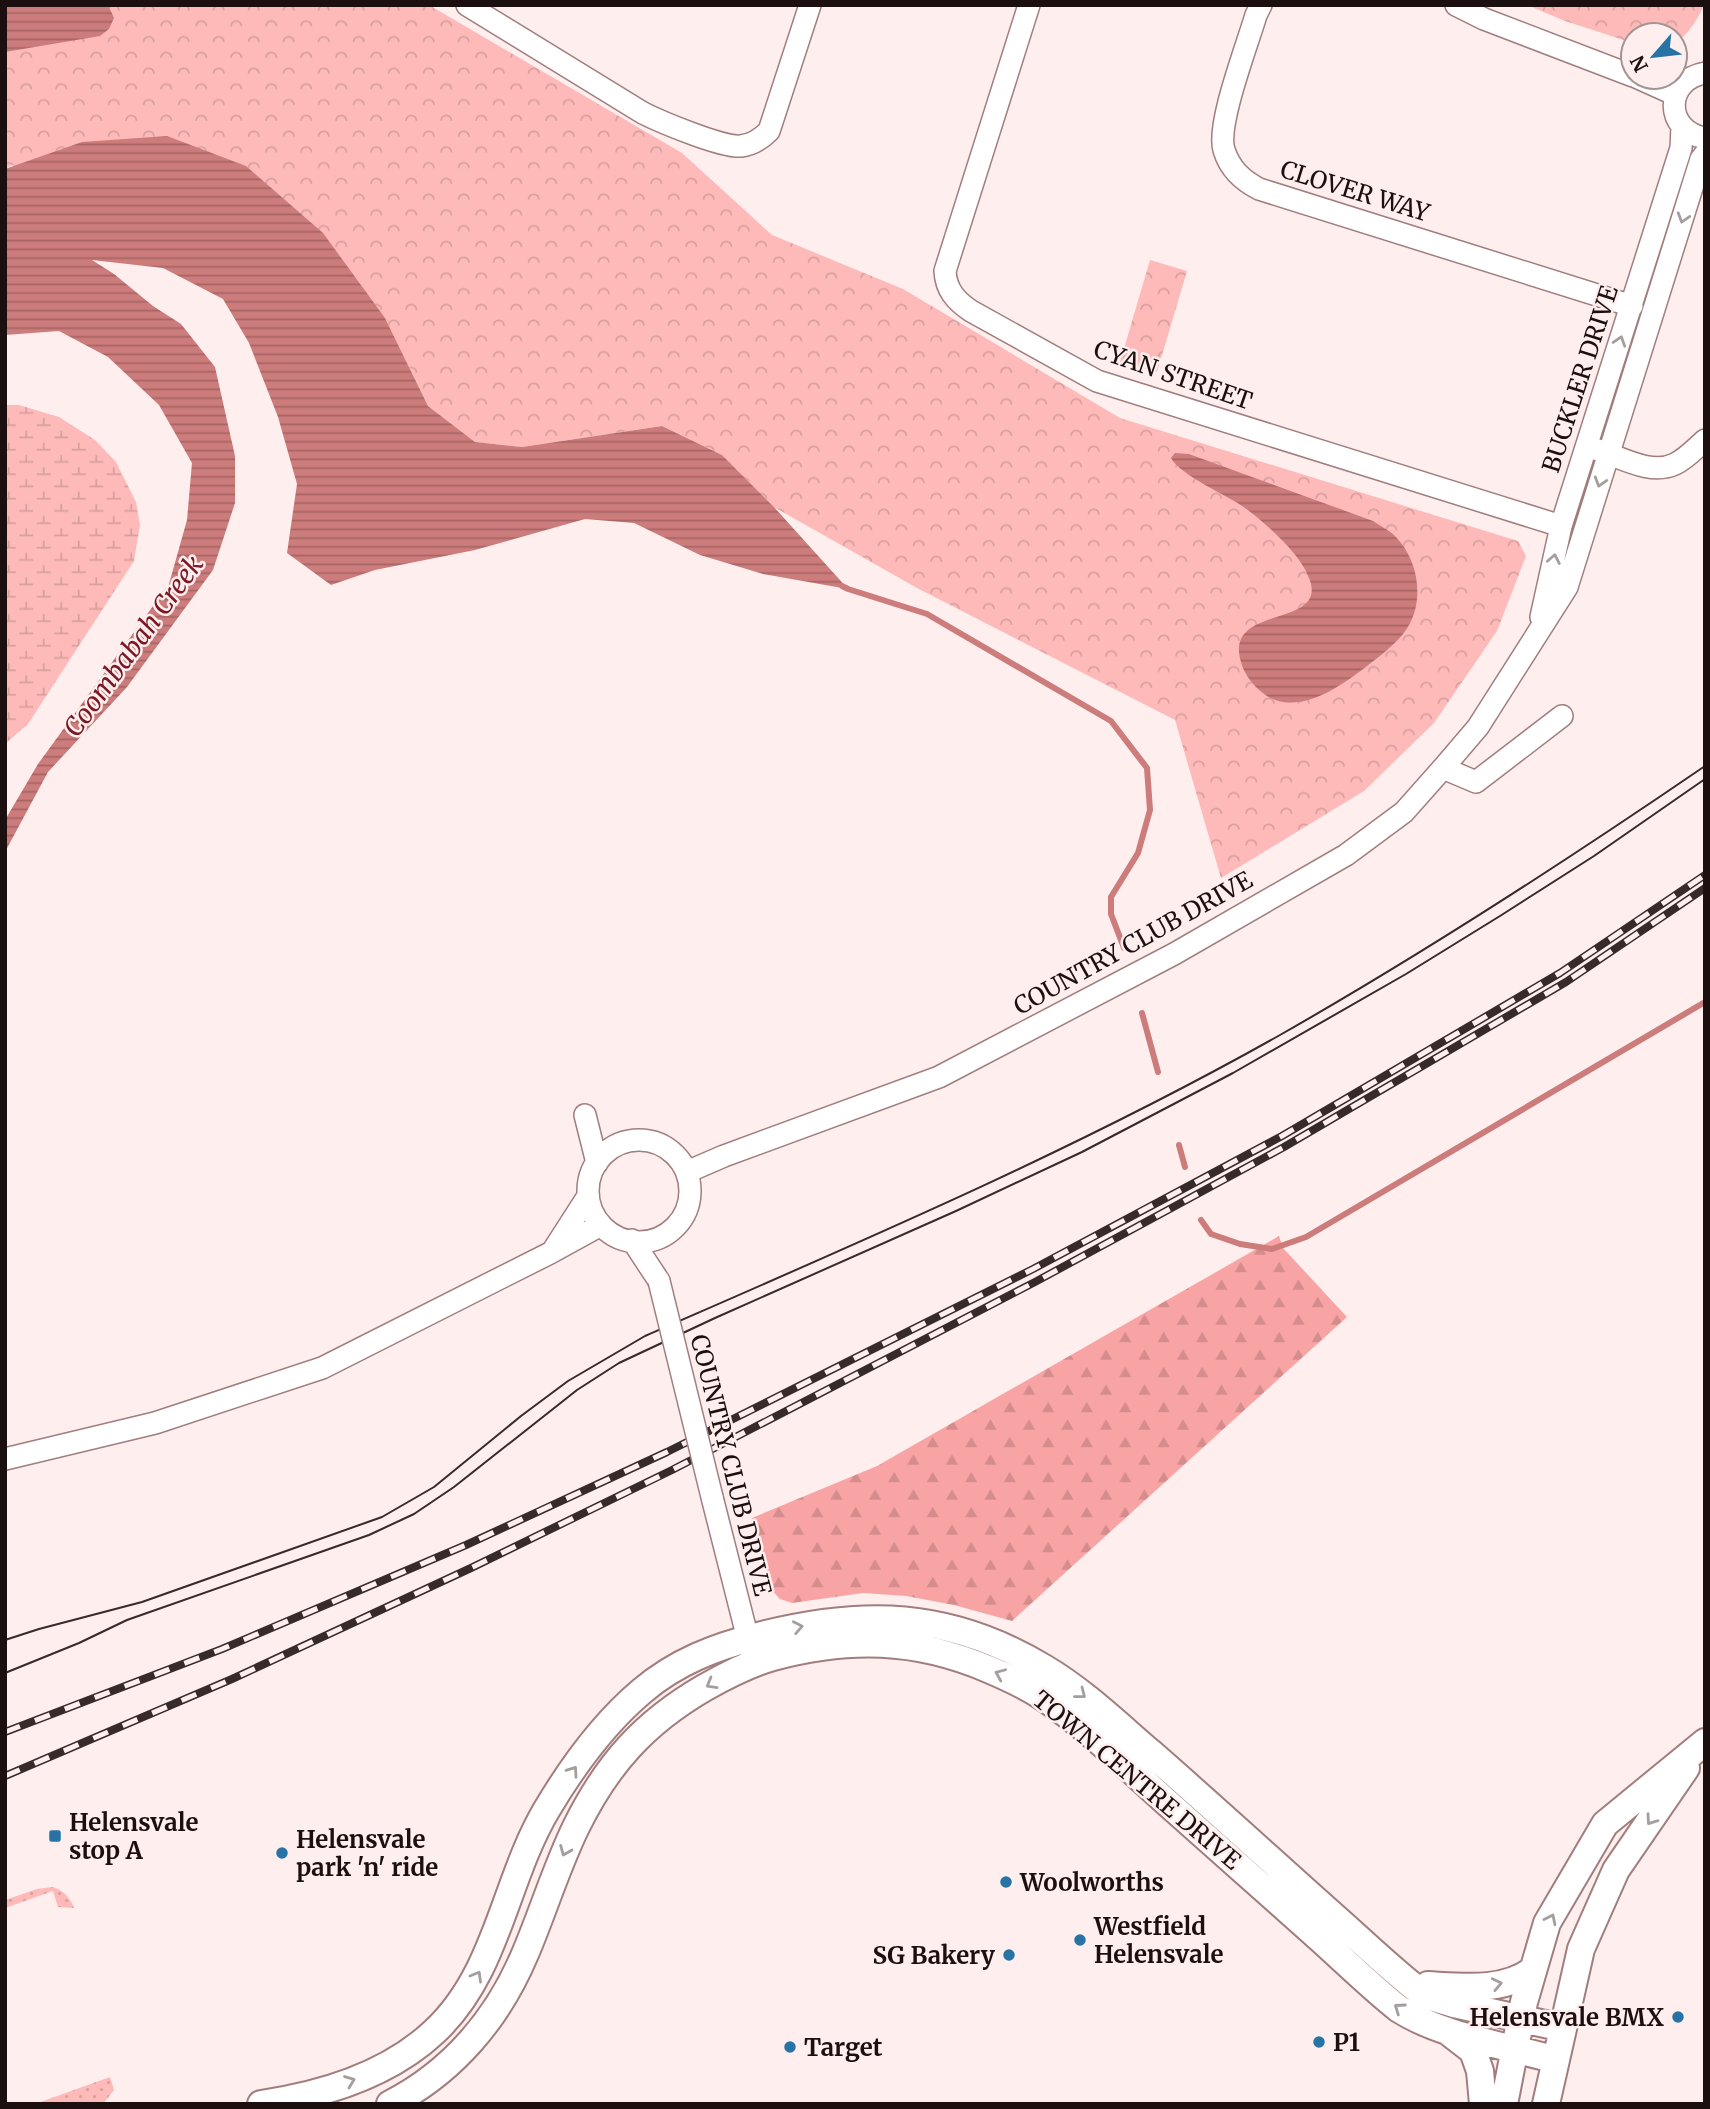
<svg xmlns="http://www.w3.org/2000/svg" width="1710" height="2109" viewBox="0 0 1710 2109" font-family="Merriweather,serif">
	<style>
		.forest { fill: url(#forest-firs) }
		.wetland { fill: url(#wetland-marsh) }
		.park { fill: url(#park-crowns) }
		.garden { fill: url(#garden-dots) }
		.water { fill: url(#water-rules) }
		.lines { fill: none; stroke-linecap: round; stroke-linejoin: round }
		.stream { stroke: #cd7c7c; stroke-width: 6 }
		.minor-casing { stroke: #a17e7d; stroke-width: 24 }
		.tertiary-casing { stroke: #a17e7d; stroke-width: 30 }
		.minor { stroke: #fff; stroke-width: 21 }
		.tertiary { stroke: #fff; stroke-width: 26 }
		.tram { stroke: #362a2a; stroke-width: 2 }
		.rail-casing { stroke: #362a2a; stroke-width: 8 }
		.rail { stroke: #feeeee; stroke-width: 5; stroke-dasharray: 16; stroke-linecap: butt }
		.minor-bridge-casing { stroke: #a17e7d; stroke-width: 24; stroke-linecap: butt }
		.minor-bridge { stroke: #fff; stroke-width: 21 }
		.oneway { stroke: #a49f9f }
		.poi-dot { fill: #2773a6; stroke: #feeeee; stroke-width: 2.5 }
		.labels { text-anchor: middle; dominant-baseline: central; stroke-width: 5; stroke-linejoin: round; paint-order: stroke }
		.street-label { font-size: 24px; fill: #1b0f0f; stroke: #feeeee }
		.poi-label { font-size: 24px; font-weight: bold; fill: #1b0f0f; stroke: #feeeee; text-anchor: start }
		.water-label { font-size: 26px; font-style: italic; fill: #7a1824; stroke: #feeeee }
	</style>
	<defs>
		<pattern id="forest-firs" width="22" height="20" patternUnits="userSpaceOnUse" patternTransform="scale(1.75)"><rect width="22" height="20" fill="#f9a4a4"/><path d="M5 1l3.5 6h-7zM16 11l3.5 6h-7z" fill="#d58c8c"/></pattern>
		<pattern id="wetland-marsh" width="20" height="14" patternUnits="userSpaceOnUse" patternTransform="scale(1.75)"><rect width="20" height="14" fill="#fdbab9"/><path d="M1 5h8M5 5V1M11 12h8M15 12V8" fill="none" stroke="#d89f9e"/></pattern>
		<pattern id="park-crowns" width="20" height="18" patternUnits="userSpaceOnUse" patternTransform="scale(1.75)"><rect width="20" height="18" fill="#fdbab9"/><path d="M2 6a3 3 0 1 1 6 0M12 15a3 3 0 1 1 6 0" fill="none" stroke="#d89f9e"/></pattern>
		<pattern id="garden-dots" width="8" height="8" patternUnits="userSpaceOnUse" patternTransform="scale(1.75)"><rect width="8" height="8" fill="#fdbab9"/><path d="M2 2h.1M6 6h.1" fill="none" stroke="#d89f9e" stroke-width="1.8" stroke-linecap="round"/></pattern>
		<pattern id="water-rules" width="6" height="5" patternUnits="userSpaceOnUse" patternTransform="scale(1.75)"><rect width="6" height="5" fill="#cd7c7c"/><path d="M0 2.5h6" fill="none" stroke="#a66464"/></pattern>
	</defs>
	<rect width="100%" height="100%" fill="#feeeee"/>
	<path class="forest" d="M1279 1236 1283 1248 1347 1317 1012 1621 954 1605 906 1596 863 1593 792 1603 780 1599 769 1587 752 1518 877 1466Z"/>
	<path class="wetland" d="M5 405H19L59 417 95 440 116 462 136 502 140 525 134 561 28 724 5 744Z"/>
	<path class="park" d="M5 5H429L682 153 772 235 903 289 1120 418 1518 541 1526 556 1497 631 1434 723 1364 791 1221 878 1175 720 917 588 774 507 722 455 662 426 522 447 475 442 428 406 385 318 12 165 5 169Z
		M1527 5H1704C1698 19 1688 35 1675 43V35H1633V43L1565 21Z
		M1150 260 1187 271 1157 372 1120 362Z"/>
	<path class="garden" d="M52 1887C63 1890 70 1897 74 1908L58 1907 53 1891 5 1908V1900L37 1889Z
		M110 2077 114 2090 103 2104H35Z"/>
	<path class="water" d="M5 5H108L114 18 109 29 100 36 5 52Z
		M167 136 246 166 323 233 385 318 428 406 475 442 522 447 662 426 722 455 774 507 848 589 763 574 700 555 634 523 585 519 475 550 375 570 331 585 287 553 297 484 278 417 249 343 223 299 163 268 92 260 114 274 153 306 181 324 215 367 235 456V503L213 570 127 687 48 772 5 852V820L38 764 169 584 187 520 192 463 159 405 108 357 59 331 5 335V169L82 142Z
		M1175 453 1189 454 1373 521C1380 526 1389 530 1395 536 1420 561 1426 606 1403 634 1393 646 1380 656 1367 666 1341 686 1300 716 1267 696 1256 689 1244 675 1241 662 1221 597 1352 636 1299 560 1287 543 1262 520 1245 508 1227 495 1181 476 1171 458Z"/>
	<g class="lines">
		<path class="stream" d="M842 586 848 589 927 614 1111 721 1147 768 1150 810 1138 853 1111 897V914L1124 948
			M1142 1013 1158 1072
			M1179 1145 1185 1167
			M1201 1220 1211 1234 1240 1244 1272 1249 1306 1237 1705 1002"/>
		<defs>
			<path id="minor" d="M467 5 643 113C661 122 723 148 741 146 752 145 761 139 769 131L810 5
				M1029 5 945 271C946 290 956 301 971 311L1097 381 1561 526
				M1261 5 1256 15C1248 43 1216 125 1224 150 1230 169 1242 180 1259 189L1632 306
				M1456 5 1484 19 1633 76
				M1705 73C1664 80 1664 131 1705 138
				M1636 77 1676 95
				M1595 449C1619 456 1650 476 1675 464 1686 459 1696 448 1705 440
				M1541 617 1561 526 1681 148 1682 127
				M1443 768 1478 727 1567 587 1701 159 1705 154
				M585 1115 597 1163
				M588 1191a51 51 0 1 1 102 0a51 51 0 1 1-102 0Z
				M687 1172 724 1156 939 1077 1174 954 1346 855 1404 812 1443 768 1476 782 1562 716
				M632 1240 659 1281
				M554 1249 588 1196
				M5 1459 155 1423 322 1368 550 1253 601 1225
				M712 1497 751 1651"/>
			<path id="tertiary" d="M1428 1985C1464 1987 1503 1992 1533 1970
				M1451 2034 1473 2051 1480 2071 1483 2104
				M261 2104C322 2095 388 2075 434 2032 498 1973 504 1881 547 1809 572 1767 604 1723 642 1691 676 1662 715 1647 758 1636 863 1609 949 1611 1044 1668 1083 1691 1117 1724 1151 1753 1214 1808 1276 1865 1339 1921 1365 1944 1391 1969 1419 1991L1431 1997 1454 2004 1563 2028
				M390 2104C453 2072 498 2018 525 1954 543 1912 556 1868 576 1827 607 1764 644 1723 704 1688 727 1675 748 1664 773 1657 849 1637 915 1638 988 1669 1007 1677 1025 1685 1043 1697 1086 1726 1124 1764 1163 1799 1214 1845 1266 1890 1317 1936 1344 1960 1370 1986 1399 2009 1441 2036 1507 2046 1556 2060
				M1504 2104 1524 2002 1547 1923 1605 1824 1705 1742
				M1546 2104 1581 1949 1616 1870 1686 1768"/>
		</defs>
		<use href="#minor" class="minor-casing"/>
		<use href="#tertiary" class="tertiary-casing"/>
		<use href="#minor" class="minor"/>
		<use href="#tertiary" class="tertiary"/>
		<path class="tram" d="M5 1640 39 1629 142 1602 382 1517 434 1487 521 1416 568 1381 645 1336C860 1242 1076 1150 1280 1035 1426 952 1566 861 1705 766
			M5 1673 79 1643 127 1620 369 1535 414 1514 454 1487 577 1390 619 1363 715 1318 956 1211 1082 1152 1233 1073 1406 974 1500 916 1594 856 1705 779"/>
		<defs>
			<path id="rail" d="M5 1732 222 1649 466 1545 667 1452 1033 1269 1282 1136 1560 973 1705 875
				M5 1776 232 1679 471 1568 672 1470 1035 1282 1284 1147 1566 982 1705 888"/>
		</defs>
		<use href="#rail" class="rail-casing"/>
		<use href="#rail" class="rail"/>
		<defs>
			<path id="minor-bridge" d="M659 1281 712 1497"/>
		</defs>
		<use href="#minor-bridge" class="minor-bridge-casing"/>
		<use href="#minor-bridge" class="minor-bridge"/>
	</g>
	<defs><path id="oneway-chevron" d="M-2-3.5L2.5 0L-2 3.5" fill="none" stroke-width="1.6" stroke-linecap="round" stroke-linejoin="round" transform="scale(1.75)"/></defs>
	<g class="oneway">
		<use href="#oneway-chevron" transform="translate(1683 218) rotate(107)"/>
		<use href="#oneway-chevron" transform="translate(1620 341) rotate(-72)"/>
		<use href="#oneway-chevron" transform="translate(1600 482) rotate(107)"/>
		<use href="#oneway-chevron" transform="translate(1554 559) rotate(-79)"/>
		<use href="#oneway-chevron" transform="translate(798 1627) rotate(-11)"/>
		<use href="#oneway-chevron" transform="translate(1000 1674) rotate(-157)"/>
		<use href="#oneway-chevron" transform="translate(711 1684) rotate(150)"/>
		<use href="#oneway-chevron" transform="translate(1081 1694) rotate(38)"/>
		<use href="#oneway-chevron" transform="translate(573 1771) rotate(-55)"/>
		<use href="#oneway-chevron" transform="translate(1651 1820) rotate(125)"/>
		<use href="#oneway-chevron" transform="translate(565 1851) rotate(112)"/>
		<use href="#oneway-chevron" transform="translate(1551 1919) rotate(-64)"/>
		<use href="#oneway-chevron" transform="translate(477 1976) rotate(-60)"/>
		<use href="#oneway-chevron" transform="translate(1497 1984) rotate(-12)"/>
		<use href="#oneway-chevron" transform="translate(1399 2008) rotate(-145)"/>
		<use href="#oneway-chevron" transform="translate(350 2081) rotate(-21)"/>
	</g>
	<g class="poi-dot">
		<rect x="48" y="1829" width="14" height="14" rx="3.5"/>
		<circle cx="282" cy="1853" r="7"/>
		<circle cx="1006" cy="1882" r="7"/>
		<circle cx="1080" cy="1940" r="7"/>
		<circle cx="1009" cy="1955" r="7"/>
		<circle cx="1678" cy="2017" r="7"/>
		<circle cx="1319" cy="2042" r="7"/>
		<circle cx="790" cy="2047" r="7"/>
	</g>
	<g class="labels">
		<g class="street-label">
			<text transform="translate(1355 191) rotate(17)">CLOVER WAY</text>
			<text transform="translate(1173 375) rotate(19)">CYAN STREET</text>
			<text transform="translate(1580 379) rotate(-72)">BUCKLER DRIVE</text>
			<text transform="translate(1133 943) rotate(-29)">COUNTRY CLUB DRIVE</text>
			<text transform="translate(731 1465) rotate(76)">COUNTRY CLUB DRIVE</text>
			<text transform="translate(1137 1780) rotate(40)">TOWN CENTRE DRIVE</text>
		</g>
		<g class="poi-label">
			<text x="69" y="1822">Helensvale<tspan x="69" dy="28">stop A</tspan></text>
			<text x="296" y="1839">Helensvale<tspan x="296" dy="28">park 'n' ride</tspan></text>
			<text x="1020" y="1882">Woolworths</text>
			<text x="1094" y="1926">Westfield<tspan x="1094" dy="28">Helensvale</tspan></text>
			<text x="995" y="1955" text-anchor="end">SG Bakery</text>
			<text x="1664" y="2017" text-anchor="end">Helensvale BMX</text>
			<text x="1333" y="2042">P1</text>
			<text x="804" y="2047">Target</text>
		</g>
		<g class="water-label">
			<text transform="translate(133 646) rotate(-54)">Coombabah Creek</text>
		</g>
	</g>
	<rect width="1710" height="2109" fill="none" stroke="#1b0f0f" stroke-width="14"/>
	<g transform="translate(1654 56) rotate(242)"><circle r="33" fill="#feeeee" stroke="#a39595" stroke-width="2"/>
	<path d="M0-5L12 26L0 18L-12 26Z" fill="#2773a6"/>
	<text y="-10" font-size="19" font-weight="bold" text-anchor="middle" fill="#1b0f0f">N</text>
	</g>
</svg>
